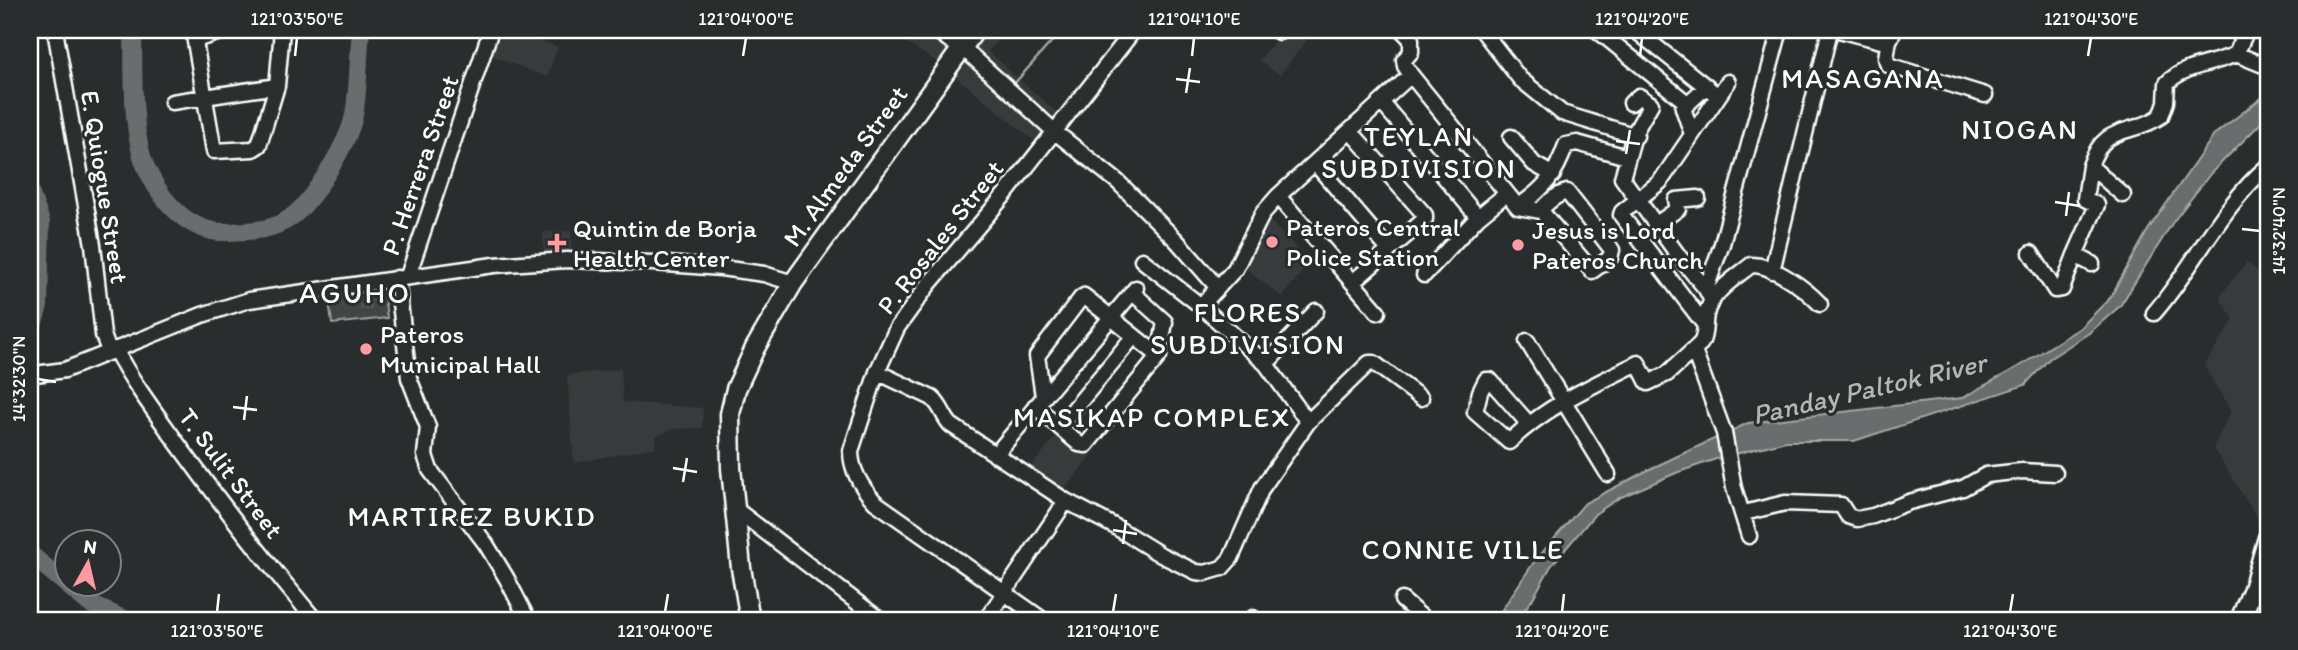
<svg xmlns="http://www.w3.org/2000/svg" width="2298" height="650" viewBox="0 0 2298 650" font-family="Itim,sans-serif">
	<style>
		.built { fill: #373a3b }
		.grass { fill: url(#grass-tufts); stroke: #a0a2a2; stroke-width: 2 }
		.water { fill: #6a6c6d; stroke: #a6a7a7; stroke-width: 2 }
		.lines { fill: none; stroke-linecap: round; stroke-linejoin: round }
		.stream { stroke: #a6a7a7; stroke-width: 2.5 }
		.river { stroke: #6a6c6d; stroke-width: 18 }
		.minor-casing { stroke: #fff; stroke-width: 19 }
		.major-casing { stroke: #fff; stroke-width: 23 }
		.minor { stroke: #2a2d2e; stroke-width: 14 }
		.major { stroke: #2a2d2e; stroke-width: 18 }
		.ticks { fill: none; stroke: #fff; stroke-width: 2.5 }
		.poi-dot { fill: #ff9aa2; stroke: #2a2d2e; stroke-width: 2.5 }
		.labels { text-anchor: middle; dominant-baseline: central; stroke-width: 6; stroke-linejoin: round; paint-order: stroke }
		.street-label { font-size: 26px; fill: #fff; stroke: #2a2d2e }
		.poi-label { font-size: 26px; fill: #fff; stroke: #2a2d2e; text-anchor: start }
		.neighbourhood-label { font-size: 28px; letter-spacing: 2px; fill: #fff; stroke: #2a2d2e }
		.water-label { font-size: 28px; font-style: italic; fill: #b4b6b6; stroke: #2a2d2e }
		.quarter-label { font-size: 30px; letter-spacing: 2px; fill: #fff; stroke: #2a2d2e }
		.neatline { fill: none; stroke: #fff; stroke-width: 2.5 }
		.ticks-label { font-size: 18px; text-anchor: middle; fill: #fff }
	</style>
	<defs>
		<pattern id="grass-tufts" width="24" height="20" patternUnits="userSpaceOnUse" patternTransform="scale(1.75)"><rect width="24" height="20" fill="#414445"/><path d="M3 7l-1-3M5 7V3M7 7l1-3M15 17l-1-3M17 17v-4M19 17l1-3" fill="none" stroke="#5e6061"/></pattern>
	</defs>
	<rect width="100%" height="100%" fill="#2a2d2e"/>
	<filter id="ink" filterUnits="userSpaceOnUse"><feTurbulence type="fractalNoise" baseFrequency=".0143" numOctaves="2"/><feDisplacementMap in="SourceGraphic" scale="14" xChannelSelector="R" yChannelSelector="G"/><feConvolveMatrix kernelMatrix="1 2 1 2 8 2 1 2 1" color-interpolation-filters="sRGB"/></filter>
	<g filter="url(#ink)">
		<path class="built" d="M499 30H511L558 47 547 77 489 55Z
			M886 30H1007L988 51 1061 116 1039 145 943 66Z
			M1283 30H1303L1310 36 1280 75 1259 61Z
			M1262 213 1310 262 1282 297 1240 264Z
			M571 231 572 253 544 255 543 232Z
			M2247 262 2268 279V513L2264 528 2213 448 2231 411 2204 366 2234 319 2219 297Z
			M621 369 623 402 703 408 702 428 673 429 655 437V447L574 463 567 375Z
			M1059 432 1091 456 1060 495 1026 473Z"/>
		<path class="grass" d="M383 287 387 318 332 324 328 294Z"/>
		<path class="water" d="M2268 93V116L2211 173 2173 222 2120 306 2089 333 2049 359 2025 385 1854 441H1786L1716 459 1676 473 1619 498 1595 514 1551 566 1532 600 1516 620H1495L1534 562 1585 503 1650 469 1748 423 1962 398 2023 364 2080 328 2110 298 2148 230 2215 134Z"/>
		<g class="lines">
			<path class="stream" d="M1013 85 1062 30"/>
			<path class="river" d="M133 30C134 72 130 135 148 172 164 204 191 234 228 232 249 231 272 231 290 218 312 203 349 142 354 115 359 87 358 58 361 30
				M30 192 41 222 39 306 30 334
				M30 554 90 604 126 620"/>
			<defs>
				<path id="minor" d="M55 30 93 245 103 335 109 351
					M193 30 214 151 253 149 259 145 277 86 282 30
					M1276 30 1279 32
					M1402 30 1411 39V52L1404 60 1405 66 1411 75 1518 207
					M1482 30 1520 79 1562 113 1636 136
					M1597 30 1687 103
					M1635 30 1718 96
					M1839 30 1885 42 1890 39 1894 30
					M195 40 227 30
					M1889 40 1886 58 1888 65 1985 95
					M962 47 1055 132 1118 182 1177 241 1218 288
					M2236 54 2268 67
					M172 102 277 86
					M1382 103 1478 217
					M1631 103 1639 96 1651 104 1635 132 1622 178 1681 259 1706 289
					M1351 132 1425 215V219L1353 282
					M1692 134 1683 108 1707 86
					M1511 137 1534 164 1553 175
					M1315 163 1389 250
					M2090 166 2085 199 2097 205 2075 255 2092 264
					M2123 195 2090 166C2105 122 2130 137 2161 116L2166 102 2167 83C2186 64 2213 65 2236 54L2247 30
					M1278 196 1378 312
					M1518 207 1541 211C1545 203 1558 194 1567 192L1612 250 1610 258 1592 271 1541 211
					M1518 207C1545 188 1555 176 1566 145L1577 143 1627 157
					M1655 225 1678 209 1676 200 1698 198
					M2031 253 2055 290 2062 289 2075 255
					M1142 260 1201 306 1266 364 1308 422
					M1772 271 1830 30
					M1424 275 1478 217 1506 194
					M408 276 491 30
					M397 278 409 378 428 427 425 455 430 470 486 544 507 579 528 620
					M1711 299 1706 289 1722 244 1780 30
					M1201 306 1235 269 1263 213 1278 196 1411 75
					M2154 313C2195 266 2220 207 2268 166
					M1704 324 1621 215 1622 212 1660 182 1728 82
					M1527 341 1608 474
					M115 349C132 382 155 412 177 443 221 504 267 563 315 620
					M1694 351 1724 433 1734 488 1749 536
					M1266 364 1316 311
					M30 372 35 374 65 370 202 315 249 300 494 265 567 260 653 263 721 268 764 274 793 283
					M877 372 932 398C942 406 943 417 951 425L1066 501 1114 526 1161 555 1196 572 1205 573 1222 568 1231 558 1262 488 1308 422 1369 363H1374L1421 398
					M1043 396 1037 356 1081 298 1084 296 1159 356
					M1035 406 1079 444 1086 445 1159 356 1165 322 1132 292
					M1528 423 1490 380H1486L1480 392 1475 412 1509 442C1546 406 1592 386 1638 363L1648 383 1667 374 1701 343C1706 334 1704 324 1706 315 1710 293 1735 278 1751 265 1772 264 1806 289 1820 304
					M1060 426 1134 336
					M995 455 1136 288
					M734 508 880 620
					M1744 513 1785 503 1841 505 1848 516 1857 519 1873 516 1909 502 1963 488 1986 475 2022 471 2055 473
					M1402 600 1425 620
					M986 620 1066 501
					M1043 620 875 502C862 488 851 471 851 451L877 372 897 328 929 284 1007 192 1134 30
					M1253 620V618"/>
				<path id="major" d="M939 30 962 47
					M750 620 741 568 731 468 730 414 736 389 755 348 793 283 975 30
					M2240 620 2253 589 2268 538
					M2262 620 2268 605"/>
			</defs>
			<use href="#minor" class="minor-casing"/>
			<use href="#major" class="major-casing"/>
			<use href="#minor" class="minor"/>
			<use href="#major" class="major"/>
		</g>
	</g>
	<path class="ticks" d="M295 56 297 38M743 56 746 38M1192 56 1194 38M1640 56 1642 38M2088 56 2091 38M1176 79 1200 82M1186 93 1190 68M1616 141 1640 144M1626 154 1630 130M2055 202 2080 206M2066 216 2069 192M2242 229 2260 231M38 379 56 382M233 407 257 410M244 420 247 396M673 468 697 472M683 482 687 458M1113 530 1137 534M1123 544 1126 520M217 612 219 594M665 612 668 594M1113 612 1116 594M1562 612 1564 594M2010 612 2013 594"/>
	<g class="poi-dot">
		<circle cx="1272" cy="242" r="7"/>
		<path d="M553.5 232.5h7v7h7v7h-7v7h-7v-7h-7v-7h7z"/>
		<circle cx="1518" cy="245" r="7"/>
		<circle cx="366" cy="349" r="7"/>
	</g>
	<g class="labels">
		<g class="street-label">
			<text transform="translate(420 165) rotate(-71)">P. Herrera Street</text>
			<text transform="translate(845 166) rotate(-54)">M. Almeda Street</text>
			<text transform="translate(105 187) rotate(81)">E. Quiogue Street</text>
			<text transform="translate(940 237) rotate(-52)">P. Rosales Street</text>
			<text transform="translate(231 473) rotate(53)">T. Sulit Street</text>
		</g>
		<g class="poi-label">
			<text x="1286" y="227">Pateros Central<tspan x="1286" dy="30">Police Station</tspan></text>
			<text x="573" y="228">Quintin de Borja<tspan x="573" dy="30">Health Center</tspan></text>
			<text x="1532" y="230">Jesus is Lord<tspan x="1532" dy="30">Pateros Church</tspan></text>
			<text x="380" y="334">Pateros<tspan x="380" dy="30">Municipal Hall</tspan></text>
		</g>
		<g class="neighbourhood-label">
			<text x="1863" y="78">MASAGANA</text>
			<text x="2020" y="129">NIOGAN</text>
			<text x="1419" y="136">TEYLAN<tspan x="1419" dy="32">SUBDIVISION</tspan></text>
			<text x="1248" y="312">FLORES<tspan x="1248" dy="32">SUBDIVISION</tspan></text>
			<text x="1152" y="417">MASIKAP COMPLEX</text>
			<text x="472" y="516">MARTIREZ BUKID</text>
			<text x="1463" y="549">CONNIE VILLE</text>
		</g>
		<g class="water-label">
			<text transform="translate(1869 388) rotate(-13)">Panday Paltok River</text>
		</g>
		<g class="quarter-label">
			<text x="355" y="292">AGUHO</text>
		</g>
	</g>
	<rect width="2298" height="650" fill="none" stroke="#2a2d2e" stroke-width="77"/>
	<g transform="translate(88 563) rotate(8)"><circle r="33" fill="#2a2d2e" stroke="#7f8182" stroke-width="2"/>
	<path d="M0-5L12 26L0 18L-12 26Z" fill="#ff9aa2"/>
	<text y="-10" font-size="19" font-weight="bold" text-anchor="middle" fill="#ffffff">N</text>
	</g>
	<rect x="38" y="38" width="2222" height="574" class="neatline"/>
	<g class="ticks-label">
		<text x="297" y="25">121°03'50"E</text>
		<text x="746" y="25">121°04'00"E</text>
		<text x="1194" y="25">121°04'10"E</text>
		<text x="1642" y="25">121°04'20"E</text>
		<text x="2091" y="25">121°04'30"E</text>
		<text transform="translate(2279 231) rotate(-90)" y="6">14°32'40"N</text>
		<text transform="translate(19 379) rotate(-90)" y="6">14°32'30"N</text>
		<text x="217" y="637">121°03'50"E</text>
		<text x="665" y="637">121°04'00"E</text>
		<text x="1113" y="637">121°04'10"E</text>
		<text x="1562" y="637">121°04'20"E</text>
		<text x="2010" y="637">121°04'30"E</text>
	</g>
</svg>
